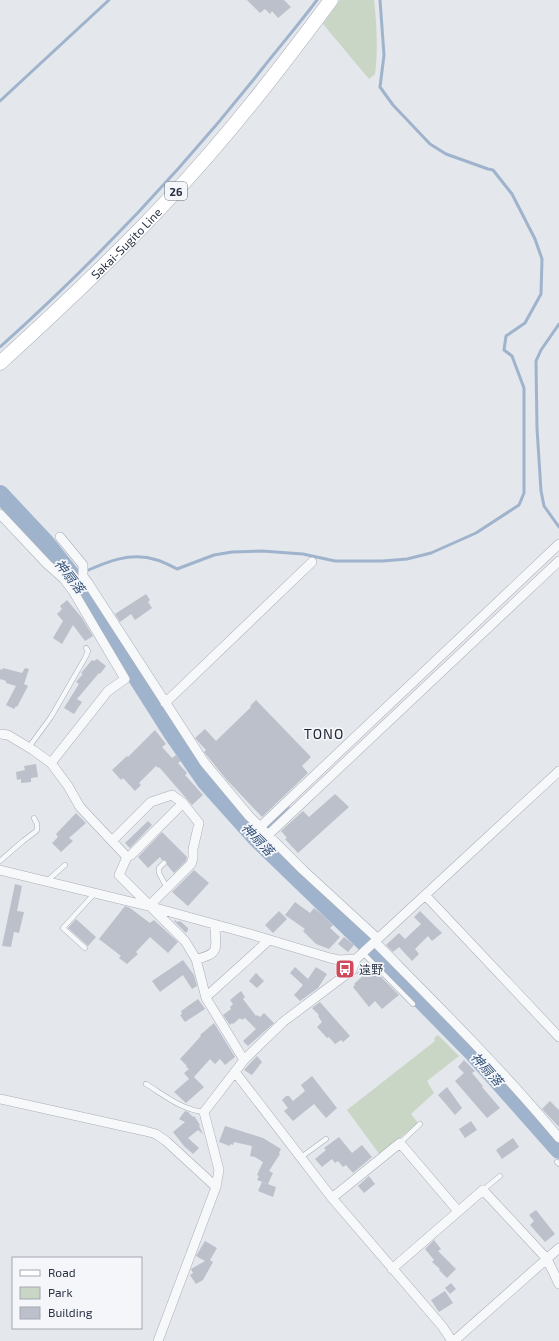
<svg xmlns="http://www.w3.org/2000/svg" width="559" height="1341" viewBox="0 0 559 1341" font-family="'Exo 2','Noto Sans JP',sans-serif">
	<style>
		.green { fill: #c9d6c5 }
		.lines { fill: none; stroke-linecap: round; stroke-linejoin: round }
		.stream { stroke: #9fb4cc; stroke-width: 3 }
		.river { stroke: #9fb4cc; stroke-width: 18 }
		.building { fill: #bbc0ca }
		.lane-casing { stroke: #a9aeb7; stroke-width: 5.5 }
		.street-casing { stroke: #a9aeb7; stroke-width: 10 }
		.primary-casing { stroke: #a3abb8; stroke-width: 15 }
		.lane { stroke: #f7f8fa; stroke-width: 4.5 }
		.street { stroke: #f7f8fa; stroke-width: 9 }
		.primary { stroke: #fff; stroke-width: 14 }
		.labels { text-anchor: middle; dominant-baseline: central; stroke-width: 3.5; stroke-linejoin: round; paint-order: stroke }
		.shield { fill: #f4f6f9; stroke: #676e7b; stroke-width: 1 }
		.shield-label { font-size: 11px; font-weight: bold; fill: #2b3445 }
		.street-label { font-size: 12px; fill: #2b3445; stroke: #f4f6f9 }
		.poi-label { font-size: 12px; fill: #2b3445; stroke: #f4f6f9; text-anchor: start }
		.water-label { font-size: 13px; font-style: italic; fill: #34527a; stroke: #f4f6f9 }
		.quarter-label { font-size: 14px; letter-spacing: 1px; fill: #1d2536; stroke: #f4f6f9 }
	</style>
	<rect width="100%" height="100%" fill="#e4e7ec"/>
	<path class="green" d="M340 0H374C377 25 378 50 375 74L369 79 323 24Z
		M438 1035 459 1056 427 1081 434 1093 411 1114 418 1123 380 1155 347 1110 435 1041 434 1038Z"/>
	<g class="lines">
		<path class="stream" d="M0 101 109 0
			M559 324 541 350 536 361 537 428 541 491 544 506 559 527
			M0 347C96 261 182 170 262 69 280 46 299 24 317 0
			M73 577C100 565 127 550 157 560 164 562 171 566 177 569L214 555 232 552 262 551 303 554 335 561H383L407 559 431 553 476 533 519 505 524 493V388L512 356 504 350 506 336 525 323 541 294 542 259 535 239 512 194 493 170 488 169 446 154 430 144 393 105 380 87 384 55 380 0
			M257 839 288 807"/>
		<path class="river" d="M0 494 46 543 73 577 172 733 206 782 257 839 367 945 473 1053 559 1150"/>
	</g>
	<path class="building" d="M247 0H284L291 7 278 18 272 11 270 14 265 9 260 13Z
		M146 594 150 600 148 602 152 608 135 620 131 614 120 622 115 614Z
		M67 600 82 618 93 636 85 641 73 625 62 644 53 638 63 621 57 614 62 609 60 606Z
		M97 659 106 666 100 674 99 673 77 699 82 702 74 714 64 708 79 684 76 682 83 674 81 673 92 660 94 661Z
		M3 668 22 673 25 668 29 669 24 684 28 686 17 707 16 706 14 709 6 705 16 686 6 683V681L0 679V669L2 670Z
		M256 700 311 757 302 766 308 773 262 817 226 779 209 758 204 752 206 750 195 738 205 729 216 741 251 707 250 706Z
		M155 730 166 744 162 747 172 758 176 755 181 761 178 763 187 773 185 775 203 795 192 805 159 767 158 768 156 766 139 783 141 785 135 791 123 778 121 780 112 770 127 756 128 757Z
		M36 764 38 777 31 778V782L21 783V779L17 780 16 772 25 770 24 766Z
		M335 794 349 807 298 853 285 839 287 838 281 831 303 811 309 817Z
		M76 813 86 823 69 838 73 841 61 852 52 843 58 837 56 834Z
		M148 821 152 825 130 848 125 843Z
		M162 832 187 857 186 861 174 873 167 865V862L165 860H162L160 857 148 868 138 857Z
		M194 870 209 883 188 906 172 892Z
		M15 884 22 886 17 911 24 912 19 933 14 932 11 947 2 946Z
		M295 902 310 913 314 908 324 916 333 925 330 928 340 937 329 949 316 944 303 931 305 929 285 915Z
		M125 906 130 908 150 923 154 920 178 942 168 953 150 937 136 952 138 954 127 964 119 958 121 956 99 939Z
		M279 911 287 919 273 933 265 925Z
		M420 911 442 933 432 941 428 936 415 949 419 954 412 961 399 947 393 952 386 945 399 933 405 939 421 924 414 917Z
		M76 919 96 937 88 946 68 928Z
		M175 920 177 922 180 921 188 928V930L186 933 174 921Z
		M344 937 354 945 348 952 338 944Z
		M183 960 194 975 197 986 192 989 183 975 160 992 152 981Z
		M368 964 399 995 382 1009 375 1001 369 1007 353 987 355 985 354 984 365 974H356Z
		M295 967 308 979 316 967 327 974 318 988 300 1001 294 995 303 985 290 973Z
		M256 973 264 981 257 988 249 981Z
		M241 991 245 997 243 999 256 1016 257 1015 260 1017 264 1013 274 1023 248 1046 243 1041 256 1029 245 1018 242 1020 240 1018 233 1024 232 1023 230 1025 223 1015 231 1009 230 1007 233 1004 230 1000Z
		M198 999 205 1009 185 1022 180 1015 182 1014 181 1011Z
		M320 1002 350 1036 343 1042 341 1040 335 1044 329 1037 327 1038 317 1027 322 1022 318 1016 319 1015 312 1008Z
		M214 1023 235 1057 225 1065 220 1059 215 1064 210 1059 194 1077 204 1087 186 1103 174 1092 189 1079 184 1073 189 1069 186 1067 187 1066 180 1059 201 1036 200 1035Z
		M257 1056 262 1062 252 1075 244 1070Z
		M464 1060 475 1071 472 1073 483 1086 482 1087 500 1108 487 1118 455 1081 464 1073 458 1067Z
		M312 1076 337 1108 326 1118 314 1104 293 1121 284 1111 288 1108 282 1100 286 1096H289L293 1101 305 1091 301 1085Z
		M447 1087 462 1108 455 1115 438 1095Z
		M550 1101 559 1110V1127L542 1109Z
		M185 1111 188 1112 193 1117 194 1116 200 1125 199 1126 203 1134 198 1130 188 1138 199 1148 193 1154 184 1146 173 1132 185 1122 179 1119Z
		M471 1121 477 1130 465 1138 459 1129Z
		M225 1126 263 1138 281 1149 279 1153 280 1154 269 1171 273 1173 268 1184 257 1180 259 1176 257 1175 263 1162 255 1157 250 1156 252 1146 234 1142 233 1145 230 1144V1146L219 1142Z
		M339 1137 352 1153 362 1145 372 1157 353 1173 346 1165 343 1167 338 1161 335 1163 332 1159 322 1167 315 1159 326 1150 324 1148Z
		M513 1138 519 1147 502 1159 496 1150Z
		M369 1176 375 1184 364 1193 358 1186Z
		M262 1182 276 1187 273 1197 258 1191Z
		M536 1210 555 1234 545 1242 530 1225 534 1221 529 1215Z
		M434 1240 441 1249 438 1251 456 1269 447 1278 439 1270 440 1269 432 1262 434 1260 425 1249Z
		M205 1241 217 1248 210 1260 213 1262 203 1280 196 1284 190 1275 193 1273 191 1269 205 1261 196 1256Z
		M451 1283 456 1289 450 1294 445 1288Z
		M445 1291 453 1303 439 1312 431 1300Z"/>
	<g class="lines">
		<defs>
			<path id="lane" d="M29 747 51 717 85 658 88 651 86 648
				M0 861 23 841 35 832 37 830V824L34 818
				M164 863 159 868V873L167 888
				M47 881 65 865
				M85 948 63 928 94 894
				M363 953 413 1004
				M146 1084C164 1095 182 1110 204 1112
				M400 1143 420 1124
				M300 1158 326 1139
				M557 1162 559 1164
				M483 1190 500 1176"/>
			<path id="street" d="M0 514 47 564 64 579 73 591 125 679 108 691 51 763
				M60 537 83 565V576L88 583 204 762 249 816 303 870 378 939
				M165 703 312 562
				M0 734 8 735 33 750 51 763 68 786 80 807 127 857 119 875 185 941 196 959 206 998 244 1060
				M260 827 559 544
				M268 835 559 561
				M112 841 151 802 172 795 183 803 199 823 193 849V858L191 864 153 902 152 907
				M127 857 131 855 183 803
				M0 870 152 907 250 934 330 958 339 960 356 959 559 771
				M426 896 559 1037
				M375 942C438 1006 502 1069 559 1138
				M196 959C222 954 215 947 215 925
				M206 997 268 941
				M235 1072 332 1198 442 1326 452 1341
				M0 1099 145 1131 156 1134 166 1141 216 1187
				M332 1198 400 1143 458 1211
				M392 1269 483 1190 547 1259 559 1284
				M158 1341 216 1187 219 1170 204 1112 244 1060 283 1022 352 970 356 959
				M454 1341 559 1248"/>
			<g id="primary">
				<path id="s1" d="M0 363C57 311 113 259 165 203 225 140 279 70 331 0"/>
			</g>
		</defs>
		<use href="#lane" class="lane-casing"/>
		<use href="#street" class="street-casing"/>
		<use href="#primary" class="primary-casing"/>
		<use href="#lane" class="lane"/>
		<use href="#street" class="street"/>
		<use href="#primary" class="primary"/>
	</g>
	<defs>
		<symbol id="bus-square" viewBox="-11 -11 22 22"><rect x="-9" y="-9" width="18" height="18" rx="4" fill="#d1495b" stroke="#f4f6f9"/><path d="M-5-6H5V4H4V6H2V4H-2V6H-4V4H-5ZM-3.5-4V0h7V-4ZM-3.5 1.2v1.5H-2V1.2ZM2 1.2v1.5H3.5V1.2Z" fill="#fff"/></symbol>
	</defs>
	<g fill-rule="evenodd">
		<use href="#bus-square" x="334" y="958" width="22" height="22"/>
	</g>
	<g class="labels">
		<rect class="shield" x="165" y="182" width="22" height="18" rx="3"/>
		<g class="shield-label">
			<text x="176" y="191">26</text>
		</g>
		<g class="street-label">
			<text stroke="none"><textPath href="#s1" startOffset="174">Sakai-Sugito Line</textPath></text>
		</g>
		<g class="poi-label">
			<text x="359" y="969">遠野</text>
		</g>
		<g class="water-label">
			<text transform="translate(70 576) rotate(52)">神扇落</text>
			<text transform="translate(258 839) rotate(46)">神扇落</text>
			<text transform="translate(487 1069) rotate(48)">神扇落</text>
		</g>
		<g class="quarter-label">
			<text x="324" y="733">TONO</text>
		</g>
	</g>
	<rect x="12" y="1257" width="130" height="72" fill="#f4f6f9" stroke="#a4a8b1"/>
	<rect x="20" y="1270" width="20" height="6" fill="#ffffff" stroke="#a4a8b1"/>
	<text x="48" y="1277" font-size="12" fill="#2b3445">Road</text>
	<rect x="20" y="1287" width="20" height="12" fill="#c9d6c5" stroke="#a4a8b1"/>
	<text x="48" y="1297" font-size="12" fill="#2b3445">Park</text>
	<rect x="20" y="1307" width="20" height="12" fill="#bbc0ca" stroke="#a4a8b1"/>
	<text x="48" y="1317" font-size="12" fill="#2b3445">Building</text>
</svg>
